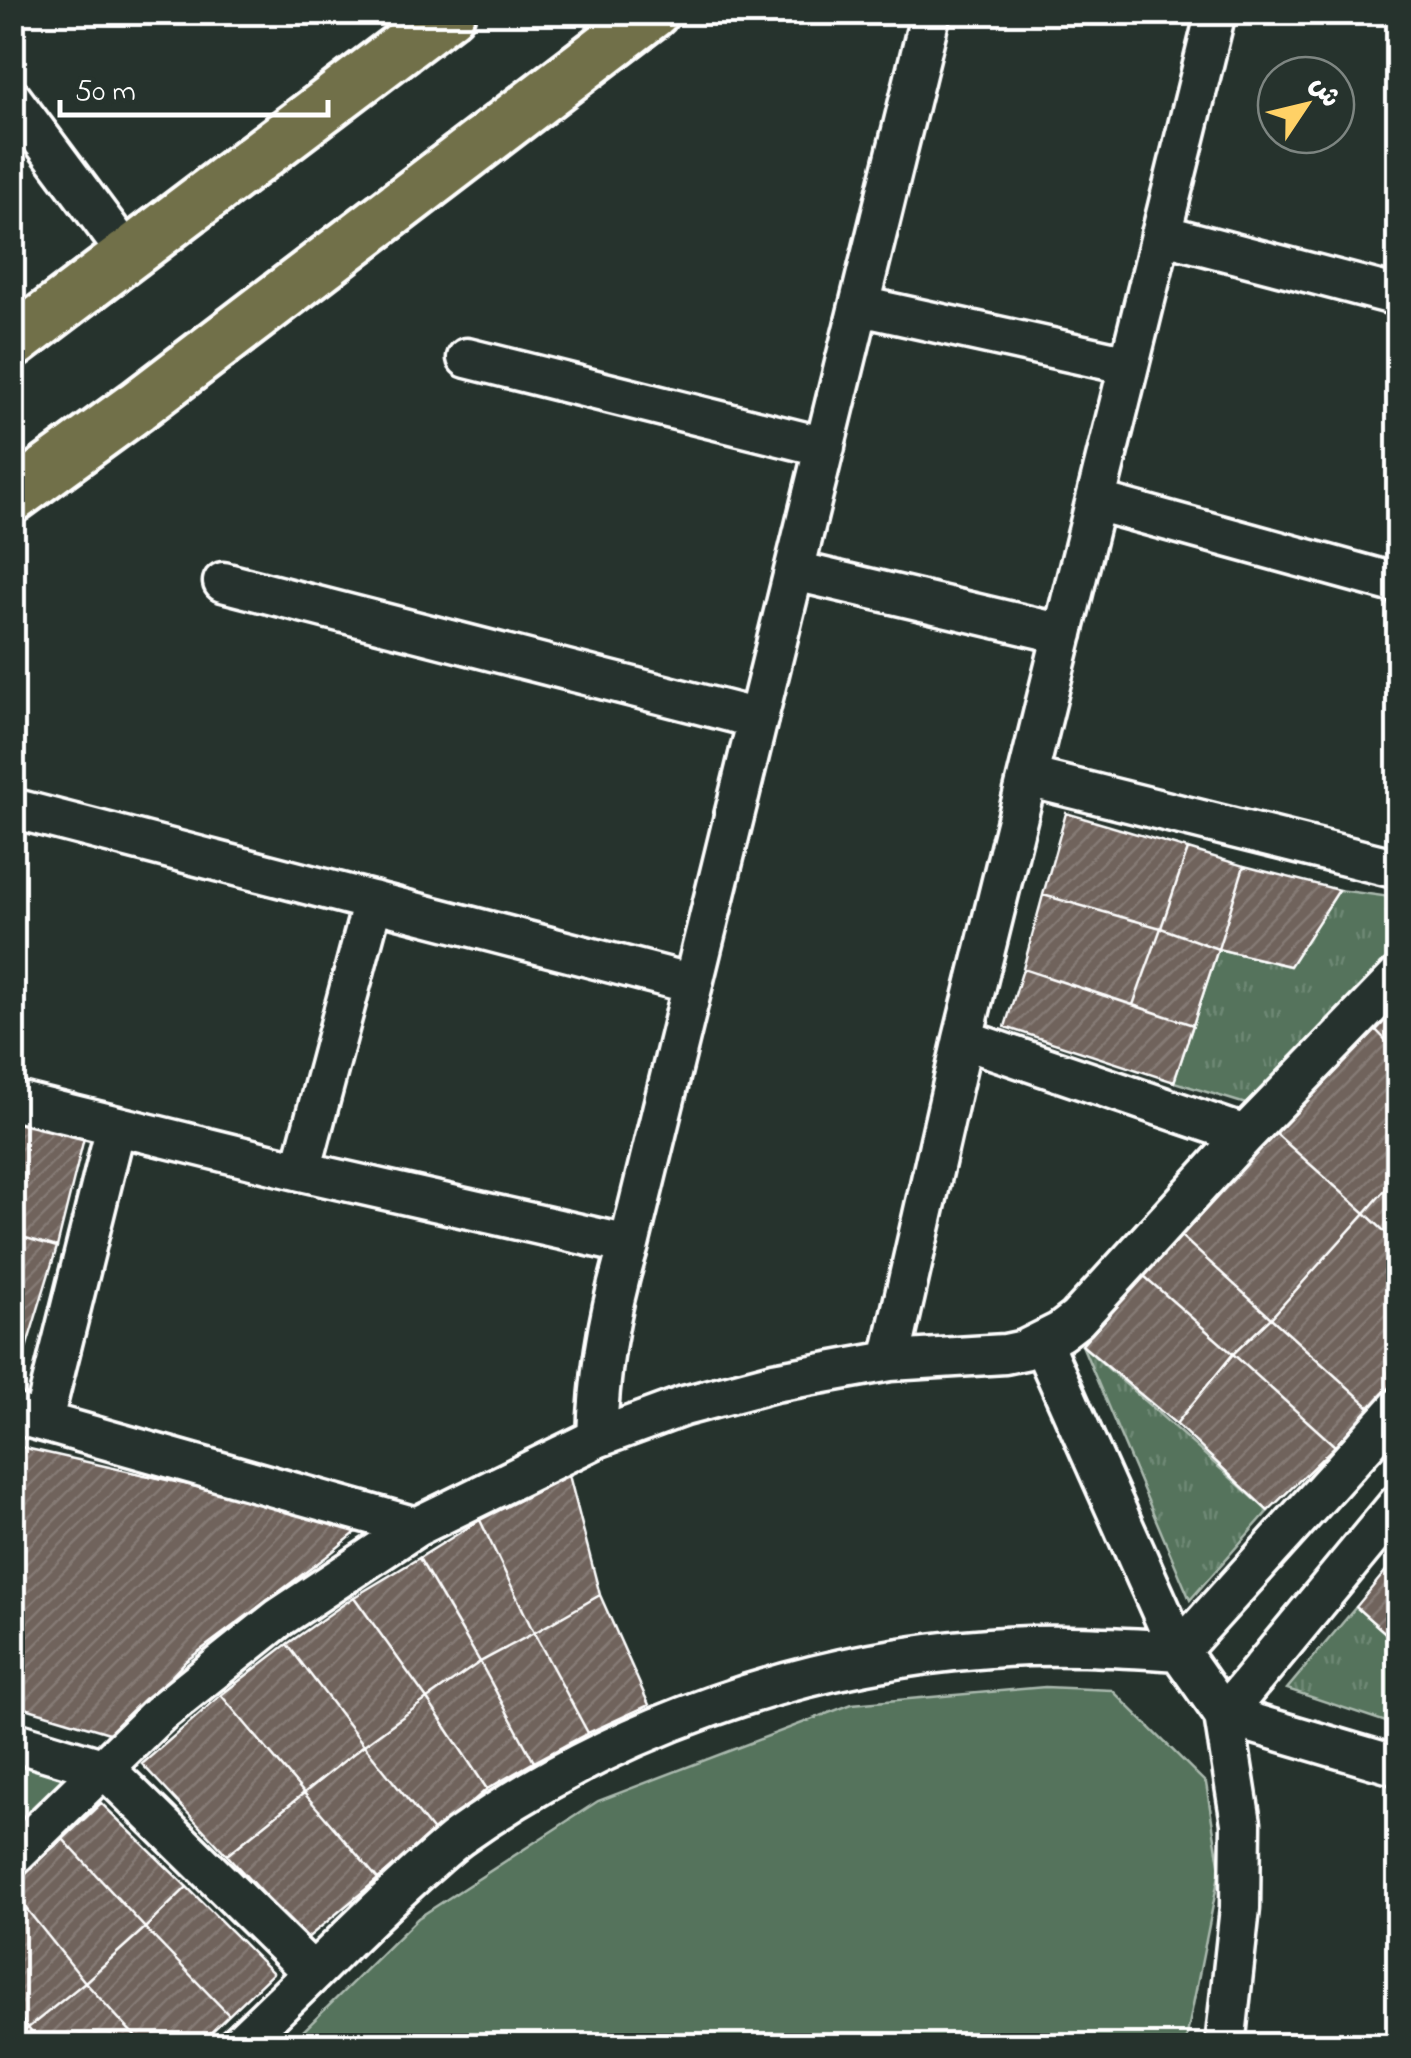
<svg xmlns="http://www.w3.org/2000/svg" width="1411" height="2058" viewBox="0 0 1411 2058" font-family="'Indie Flower','Playpen Sans Arabic',sans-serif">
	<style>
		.grass { fill: url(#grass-tufts); stroke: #aab9ae; stroke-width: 2.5 }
		.green { fill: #55735c; stroke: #aab9ae; stroke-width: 2.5 }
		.building { fill: url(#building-hatch); stroke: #fff; stroke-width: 2.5 }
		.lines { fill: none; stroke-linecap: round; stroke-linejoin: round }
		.minor-casing { stroke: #fff; stroke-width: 45 }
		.major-casing { stroke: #fff; stroke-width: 58 }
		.minor { stroke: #26332d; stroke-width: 38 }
		.major { stroke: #71704a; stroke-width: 50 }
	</style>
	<defs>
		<pattern id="grass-tufts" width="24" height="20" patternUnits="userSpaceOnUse" patternTransform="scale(2.5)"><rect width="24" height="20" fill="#55735c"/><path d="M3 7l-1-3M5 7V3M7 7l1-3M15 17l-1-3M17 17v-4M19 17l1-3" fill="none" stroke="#6e8874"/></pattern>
		<pattern id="building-hatch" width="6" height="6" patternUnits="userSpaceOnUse" patternTransform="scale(2.5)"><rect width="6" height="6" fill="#6f635c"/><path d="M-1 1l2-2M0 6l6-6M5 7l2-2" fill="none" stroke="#857a74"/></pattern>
	</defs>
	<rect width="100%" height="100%" fill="#26332d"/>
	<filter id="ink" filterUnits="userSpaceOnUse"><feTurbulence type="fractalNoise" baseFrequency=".01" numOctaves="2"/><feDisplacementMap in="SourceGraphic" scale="20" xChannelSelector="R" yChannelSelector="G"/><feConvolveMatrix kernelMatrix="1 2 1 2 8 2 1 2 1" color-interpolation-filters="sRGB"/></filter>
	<g filter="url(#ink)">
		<path class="grass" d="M1339 890 1398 898V947L1371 979 1246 1104 1174 1082 1218 949 1289 966Z
			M1082 1345 1268 1511 1190 1600Z
			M1356 1607 1398 1644V1726L1287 1689Z"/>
		<path class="green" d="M1045 1687 1112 1690 1206 1783 1220 1870 1185 2045H289L418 1918 598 1801 852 1704Z
			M13 1763 75 1781 13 1833Z"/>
		<path class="building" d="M1066 813 1188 849 1161 928 1043 895Z
			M1188 849 1244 866 1218 949 1161 928Z
			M1244 866 1339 890 1290 966 1218 949Z
			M1043 895 1161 928 1133 1005 1023 969Z
			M1161 928 1218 949 1193 1025 1133 1005Z
			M1023 969 1193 1025 1174 1082 1005 1027Z
			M1398 1007V1053L1376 1030Z
			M1376 1030 1398 1053V1175L1365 1213 1274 1132Z
			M12 1120 84 1138 57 1247 12 1234Z
			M1274 1132 1365 1213 1271 1318 1181 1236Z
			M1398 1175V1244L1365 1213Z
			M1365 1213 1398 1244V1379L1371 1408 1271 1318Z
			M12 1234 57 1247 14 1388 12 1387Z
			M1181 1236 1271 1318 1233 1354 1144 1276Z
			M1144 1276 1233 1354 1176 1424 1082 1345Z
			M1271 1318 1371 1408 1335 1446 1233 1354Z
			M1233 1354 1335 1446 1268 1511 1176 1424Z
			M12 1445 365 1525 326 1557 186 1661 116 1735 12 1704Z
			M569 1475 600 1595 534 1633 480 1520Z
			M480 1520 534 1633 480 1662 419 1558Z
			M1398 1556V1644L1356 1607Z
			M419 1558 480 1662 427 1699 354 1597Z
			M600 1595 649 1705 588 1733 534 1633Z
			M354 1597 427 1699 364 1745 287 1644Z
			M534 1633 588 1733 534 1762 480 1662Z
			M287 1644 364 1745 304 1793 221 1695Z
			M480 1662 534 1762 487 1789 427 1699Z
			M221 1695 304 1793 227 1855 142 1764Z
			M427 1699 487 1789 435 1834 364 1745Z
			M364 1745 435 1834 378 1879 304 1793Z
			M304 1793 378 1879 305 1940 227 1855Z
			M101 1803 187 1887 145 1928 63 1839Z
			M63 1839 145 1928 85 1982 12 1891V1883Z
			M187 1887 273 1973 229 2015 145 1928Z
			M12 1891 85 1982 28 2028 12 2008Z
			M145 1928 229 2015 197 2046H144L85 1982Z
			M85 1982 144 2046H43L28 2028Z
			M12 2008 28 2028 12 2040Z
			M28 2028 43 2046H12V2043Z"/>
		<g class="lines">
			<defs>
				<path id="minor" d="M12 99 128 255
					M1161 234 1398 296
					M860 306 1129 365
					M467 358 825 447
					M1096 501 1398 584
					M795 571 1063 634
					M223 582 758 719
					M1028 777 1398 869
					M12 808 693 984
					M963 1039 1245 1135
					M12 1100 301 1171 629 1245
					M301 1171 373 901
					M1042 1343 1179 1651 1224 1715 1241 1823 1240 1908 1225 2046
					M890 1361 963 1039 1216 12
					M12 1413 416 1527
					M43 1420 116 1126
					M597 1438C599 1371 609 1309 629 1245L931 12
					M1179 1651 1398 1408
					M1224 1715 1398 1504
					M1224 1715 1398 1766
					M12 1741 105 1769 313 1973
					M12 1857 159 1714 279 1618 416 1527 597 1438 684 1406 774 1382 890 1361 1005 1354 1024 1350 1060 1332 1077 1319 1245 1135 1398 977
					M237 2046C266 2018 296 1990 325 1961 355 1931 386 1901 418 1872 432 1861 444 1848 459 1837 612 1728 802 1661 989 1648 1053 1643 1116 1647 1179 1651"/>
				<path id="major" d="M12 343 449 12
					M12 497 137 406 653 12"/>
			</defs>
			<use href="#minor" class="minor-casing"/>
			<use href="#major" class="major-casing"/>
			<use href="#minor" class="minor"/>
			<use href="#major" class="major"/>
		</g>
	</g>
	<rect width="1411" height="2058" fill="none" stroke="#26332d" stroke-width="50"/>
	<rect x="25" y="25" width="1361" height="2008" fill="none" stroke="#fff" stroke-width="4" filter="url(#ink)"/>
	<g transform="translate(1306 105) rotate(55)"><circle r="48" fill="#26332d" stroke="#7d8581" stroke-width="2.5"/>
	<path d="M0-8L18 38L0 25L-18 38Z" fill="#ffd166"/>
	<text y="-15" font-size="28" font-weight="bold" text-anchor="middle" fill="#ffffff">ش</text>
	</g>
	<path d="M60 100v15h268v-15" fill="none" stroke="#ffffff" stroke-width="5"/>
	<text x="75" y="100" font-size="30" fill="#ffffff" stroke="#26332d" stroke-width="8" paint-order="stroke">50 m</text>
</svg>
